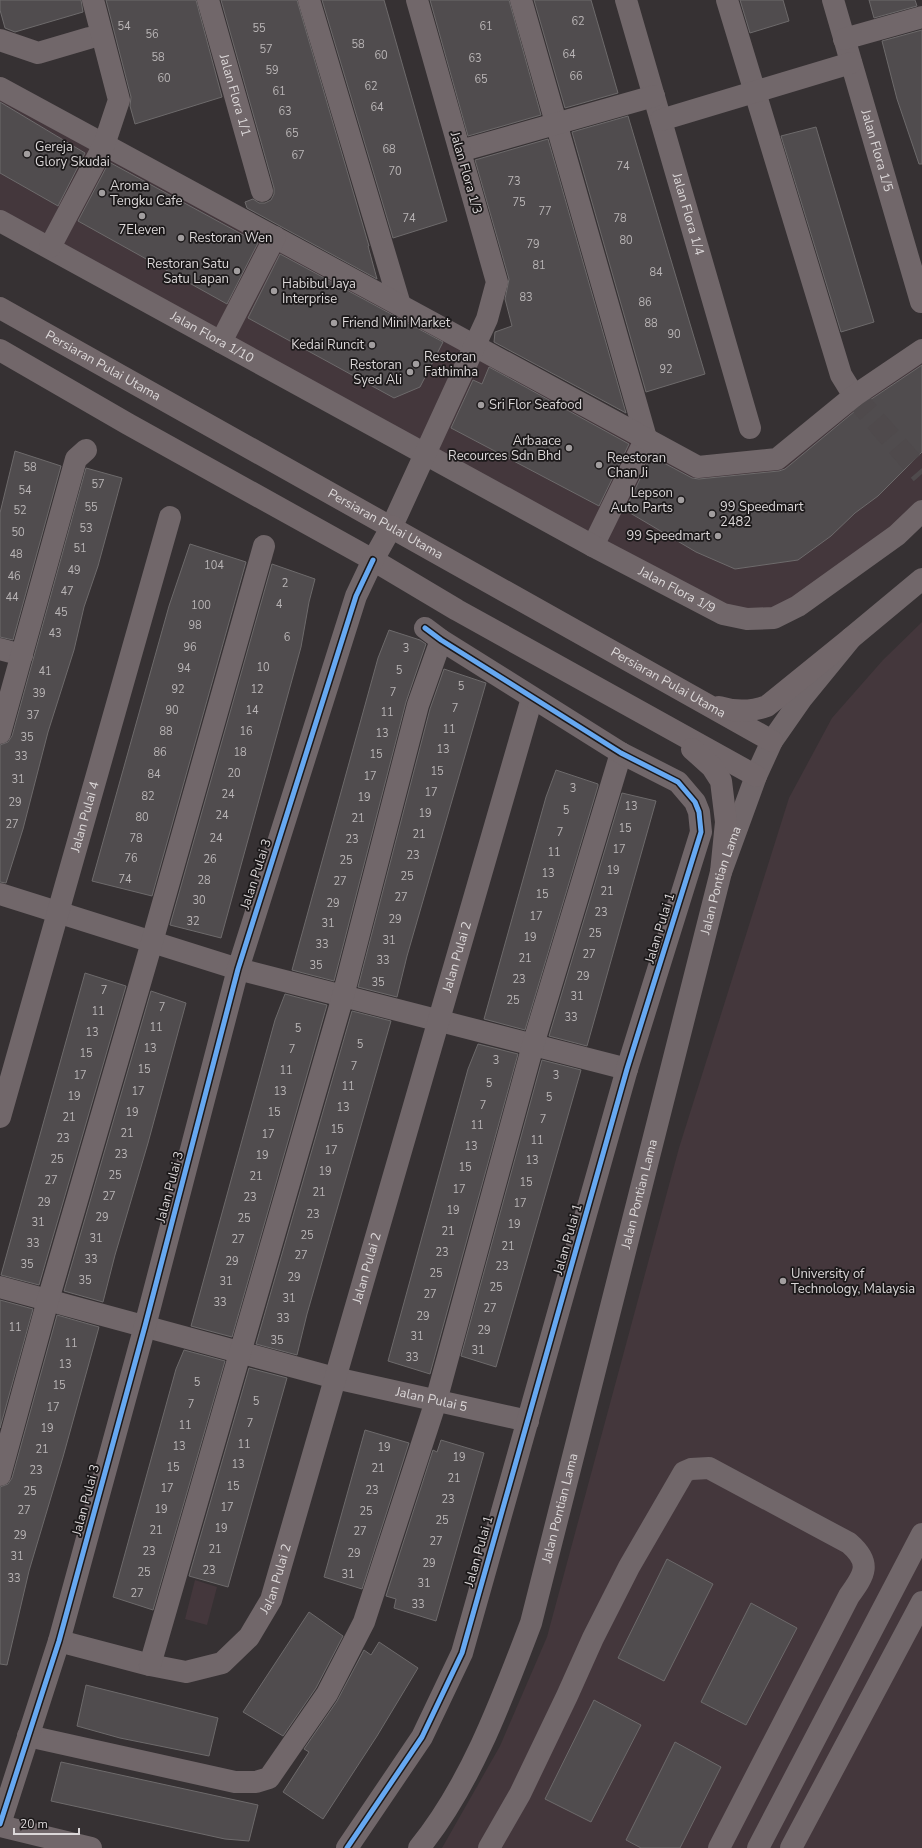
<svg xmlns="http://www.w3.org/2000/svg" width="922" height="1848" viewBox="0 0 922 1848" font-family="'Nunito Sans',sans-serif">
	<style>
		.built { fill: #44373c }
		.building { fill: #504c4e; stroke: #6d6a6b }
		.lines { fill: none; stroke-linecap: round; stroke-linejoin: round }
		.minor-tunnel { stroke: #4f4a4c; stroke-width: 22; stroke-dasharray: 22 11; stroke-linecap: butt }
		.minor { stroke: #71676a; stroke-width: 22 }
		.major { stroke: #72676a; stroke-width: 22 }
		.cycleway-casing { stroke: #1c191a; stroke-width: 8 }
		.cycleway { stroke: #66a8f1; stroke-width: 5 }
		.poi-dot { fill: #a29e9f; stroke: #1c191a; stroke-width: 1.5 }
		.labels { text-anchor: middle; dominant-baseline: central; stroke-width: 3.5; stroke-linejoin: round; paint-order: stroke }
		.number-label { font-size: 11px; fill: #b9b5b6 }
		.street-label { font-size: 13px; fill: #dcd8d9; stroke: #1c191a }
		.poi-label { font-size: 13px; fill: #dcd8d9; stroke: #1c191a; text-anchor: start }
	</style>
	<rect width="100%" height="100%" fill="#363133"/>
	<path class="built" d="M0 82 700 462 775 455 922 344V522L743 627 0 230Z
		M922 622V1848H442L500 1746 547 1637 679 1148 789 798 832 718 883 660Z
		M195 1580 217 1587 207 1625 185 1619Z"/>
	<path class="building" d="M0 0H81L83 12 15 32 5 28 0 10Z
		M106 0H196L222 97 135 124 130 106 131 97Z
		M221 0H297L369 246H368L377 279 247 208 245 202 253 199 259 203H265L271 200 274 194V188Z
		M322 0H384L447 221 393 238Z
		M430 0H509L541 115 468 136Z
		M534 0H591L618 93 565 108Z
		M740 0H783L789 21 750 33Z
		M869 0H915L917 6 874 18Z
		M922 30V164H919L897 99 882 41Z
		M0 102 85 153 58 206 0 173Z
		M628 116 705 374 646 392 572 132Z
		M816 127 874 322 841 332 781 136Z
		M548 139 622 399 626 413 494 342 495 332 512 326 505 299 509 279 475 160Z
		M109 162 258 243 227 304 78 221Z
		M280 254 443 342 420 387 394 398 248 318Z
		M922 365V452L878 496 855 513 831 536 798 560 735 569 696 552 625 510 651 456 692 478 699 479 779 471 785 469 861 406Z
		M489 367 629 444 599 506 451 428 473 380 482 384Z
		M15 451 61 466 13 640 0 637V513Z
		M86 468 122 478 98 566 84 607 74 650 48 732 23 829 6 883 0 882V745L8 742 12 736Z
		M190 544 246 562 152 896 92 881 169 606Z
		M272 564 315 579 309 602 301 647 221 938 170 925Z
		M389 630 420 640 426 644 406 702 334 981 292 970 378 658Z
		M444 669 486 683 407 956 397 997 358 987 430 709Z
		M556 770 598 784V786L525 1030 484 1019 546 797Z
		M622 793 656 801 587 1046 549 1036Z
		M85 973 126 986 39 1285 1 1275Z
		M151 991 186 1003 148 1143 115 1255 103 1302 64 1291Z
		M285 994 327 1005 232 1337 191 1326 275 1020Z
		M352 1011 391 1021 307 1314 297 1355 256 1344Z
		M478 1044 518 1054 430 1374 388 1361 468 1069Z
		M542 1060 581 1070 496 1367 461 1356Z
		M0 1300 33 1309 0 1428Z
		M57 1315 99 1327 63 1457 29 1571 7 1665 0 1664V1487L8 1484 12 1478Z
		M184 1350 225 1361 153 1610 113 1597 176 1369Z
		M249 1368 287 1378 228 1587 189 1576Z
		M365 1430 409 1443 362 1589 324 1577Z
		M441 1440 484 1453 436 1621 394 1608 396 1599 386 1596 433 1450 437 1452Z
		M667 1559 713 1584 664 1681 618 1658Z
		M751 1603 797 1628 746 1725 701 1702Z
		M309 1612 343 1636 316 1688 283 1736 243 1712Z
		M379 1642 418 1668 377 1736 323 1819 283 1792 309 1752 304 1749 337 1701 364 1650 371 1655Z
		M86 1685 218 1718 209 1756 120 1738 77 1726Z
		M594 1700 641 1725 591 1822 545 1799Z
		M675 1742 721 1767 680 1848H641L626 1840Z
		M61 1762 258 1805 249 1841 225 1839 51 1801Z"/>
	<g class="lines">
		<path class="minor-tunnel" d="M854 396 922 474"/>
		<g class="minor">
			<path id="s1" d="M208 0 262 191"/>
			<path d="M309 0 400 305"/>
			<path d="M521 0 646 438 593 546"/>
			<path id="s2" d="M626 0 750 428"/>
			<path d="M727 0 841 375 854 396"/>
			<path id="s3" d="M833 0 921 302"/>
			<path d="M844 39 922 17"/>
			<path d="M0 40 38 53 89 38"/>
			<path d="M0 88 698 467 777 459 854 396 922 350"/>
			<path d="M661 120 851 63"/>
			<path d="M460 151 654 96"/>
			<path id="s4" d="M0 221 593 546 723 614 747 619 774 618 798 606 897 535 922 511"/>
			<path d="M50 247 104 145 119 100 93 0"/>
			<path d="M221 342 275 237"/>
			<path d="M392 526 487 319 497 282 417 0"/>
			<path d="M0 649 22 655"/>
			<path d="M0 733 76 459 86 450"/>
			<path d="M0 894 238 969 627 1069"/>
			<path id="s5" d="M0 1117 170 517"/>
			<path id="s6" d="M0 1287 335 1378 528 1421"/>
			<path d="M0 1475 48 1300 152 942 264 546"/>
			<path id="s7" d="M59 1641 150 1665 186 1672 222 1663 249 1637 271 1600 532 698"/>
			<path d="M150 1665 343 996 418 705 441 640"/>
			<path d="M28 1736 235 1782H256L269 1778 327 1694 364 1622 436 1401 533 1045 621 753"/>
			<path d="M0 1824 59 1641 145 1326 238 969 356 596 373 560"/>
			<path d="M0 1826 91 1848"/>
			<path d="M347 1848 422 1737 462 1653 627 1069 701 832 699 812 695 802 678 782 621 753 441 640 425 628"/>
			<path id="s8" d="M419 1848C471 1784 502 1699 531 1623L721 872 756 776 772 741 802 698 851 638 922 579"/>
			<path d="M489 1848 520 1794 567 1696 593 1638 629 1567 684 1472 691 1469 709 1468 849 1543C872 1563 865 1574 849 1596L719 1848"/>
			<path d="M758 1848 922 1534"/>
			<path d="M791 1848 922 1602"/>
		</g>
		<g class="major">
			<path id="s9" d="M0 308 772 741"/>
			<path d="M0 350 128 424 373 560 457 610 756 776"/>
			<path d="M373 560 392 526"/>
			<path d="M719 707C735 712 751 712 767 706L851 638"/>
			<path d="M692 749 712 767 721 781 726 822 721 872"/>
		</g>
		<defs>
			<path id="cycleway" d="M0 1824 59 1641 145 1326 238 969 356 596 373 560
				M347 1848 422 1737 462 1653 627 1069 701 832 699 812 695 802 678 782 621 753 441 640 425 628"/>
		</defs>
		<use href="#cycleway" class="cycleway-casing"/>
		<use href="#cycleway" class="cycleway"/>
	</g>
	<g class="poi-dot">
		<circle cx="27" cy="154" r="4"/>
		<circle cx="102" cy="193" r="4"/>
		<circle cx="142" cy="216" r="4"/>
		<circle cx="181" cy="238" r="4"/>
		<circle cx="237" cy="271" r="4"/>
		<circle cx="274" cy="291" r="4"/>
		<circle cx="334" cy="323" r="4"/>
		<circle cx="372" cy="345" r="4"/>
		<circle cx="416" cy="364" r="4"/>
		<circle cx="410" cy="372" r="4"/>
		<circle cx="481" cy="405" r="4"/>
		<circle cx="569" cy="448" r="4"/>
		<circle cx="599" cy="465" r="4"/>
		<circle cx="681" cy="500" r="4"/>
		<circle cx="712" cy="514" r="4"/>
		<circle cx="718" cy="536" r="4"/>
		<circle cx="783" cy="1281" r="4"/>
	</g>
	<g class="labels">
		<g class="number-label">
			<text x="578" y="21">62</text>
			<text x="124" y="26">54</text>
			<text x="486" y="26">61</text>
			<text x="259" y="28">55</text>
			<text x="152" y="34">56</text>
			<text x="358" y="44">58</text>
			<text x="266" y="49">57</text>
			<text x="569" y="54">64</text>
			<text x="381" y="55">60</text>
			<text x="158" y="57">58</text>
			<text x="475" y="58">63</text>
			<text x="272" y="70">59</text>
			<text x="576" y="76">66</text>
			<text x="164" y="78">60</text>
			<text x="481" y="79">65</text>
			<text x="371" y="86">62</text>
			<text x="279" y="91">61</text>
			<text x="377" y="107">64</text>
			<text x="285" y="111">63</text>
			<text x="292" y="133">65</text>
			<text x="389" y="149">68</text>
			<text x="298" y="155">67</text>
			<text x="623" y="166">74</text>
			<text x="395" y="171">70</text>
			<text x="514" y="181">73</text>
			<text x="519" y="202">75</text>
			<text x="545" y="211">77</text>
			<text x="409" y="218">74</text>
			<text x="620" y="218">78</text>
			<text x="626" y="240">80</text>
			<text x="533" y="244">79</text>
			<text x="539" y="265">81</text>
			<text x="656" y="272">84</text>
			<text x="526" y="297">83</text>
			<text x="645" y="302">86</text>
			<text x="651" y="323">88</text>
			<text x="674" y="334">90</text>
			<text x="666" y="369">92</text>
			<text x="30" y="467">58</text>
			<text x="98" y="484">57</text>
			<text x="25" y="490">54</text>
			<text x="91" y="507">55</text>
			<text x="20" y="510">52</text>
			<text x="86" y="528">53</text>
			<text x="18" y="532">50</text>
			<text x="80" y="548">51</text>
			<text x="16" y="554">48</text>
			<text x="214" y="565">104</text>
			<text x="74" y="570">49</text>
			<text x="14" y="576">46</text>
			<text x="285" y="583">2</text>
			<text x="67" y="591">47</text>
			<text x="12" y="597">44</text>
			<text x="279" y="604">4</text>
			<text x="201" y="605">100</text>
			<text x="61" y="612">45</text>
			<text x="195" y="625">98</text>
			<text x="55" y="633">43</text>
			<text x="287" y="637">6</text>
			<text x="190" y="647">96</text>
			<text x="406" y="648">3</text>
			<text x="263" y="667">10</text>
			<text x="184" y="668">94</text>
			<text x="399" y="670">5</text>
			<text x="45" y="671">41</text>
			<text x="461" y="686">5</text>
			<text x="178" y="689">92</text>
			<text x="257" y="689">12</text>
			<text x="393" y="692">7</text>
			<text x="39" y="693">39</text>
			<text x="455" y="708">7</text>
			<text x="172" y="710">90</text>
			<text x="252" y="710">14</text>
			<text x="387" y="712">11</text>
			<text x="33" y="715">37</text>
			<text x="449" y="729">11</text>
			<text x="166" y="731">88</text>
			<text x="246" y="731">16</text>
			<text x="382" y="733">13</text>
			<text x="27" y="737">35</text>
			<text x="443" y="749">13</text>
			<text x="160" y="752">86</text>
			<text x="240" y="752">18</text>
			<text x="376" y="754">15</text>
			<text x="21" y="756">33</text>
			<text x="437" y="771">15</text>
			<text x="234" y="773">20</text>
			<text x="154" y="774">84</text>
			<text x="370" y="776">17</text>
			<text x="18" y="779">31</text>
			<text x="573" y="788">3</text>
			<text x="431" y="792">17</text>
			<text x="228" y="794">24</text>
			<text x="148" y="796">82</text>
			<text x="364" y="797">19</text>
			<text x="15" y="802">29</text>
			<text x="631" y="806">13</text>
			<text x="566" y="810">5</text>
			<text x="425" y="813">19</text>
			<text x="222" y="815">24</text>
			<text x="142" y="817">80</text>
			<text x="358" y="818">21</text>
			<text x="12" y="824">27</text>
			<text x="625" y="828">15</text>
			<text x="560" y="832">7</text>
			<text x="419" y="834">21</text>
			<text x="136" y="838">78</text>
			<text x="216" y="838">24</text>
			<text x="352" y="839">23</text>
			<text x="619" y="849">17</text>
			<text x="554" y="852">11</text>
			<text x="413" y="855">23</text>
			<text x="131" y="858">76</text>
			<text x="210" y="859">26</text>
			<text x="346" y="860">25</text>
			<text x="613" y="870">19</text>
			<text x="548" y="873">13</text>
			<text x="407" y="876">25</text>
			<text x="125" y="879">74</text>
			<text x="204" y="880">28</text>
			<text x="340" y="881">27</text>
			<text x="607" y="891">21</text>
			<text x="542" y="894">15</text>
			<text x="401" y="897">27</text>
			<text x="199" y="900">30</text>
			<text x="333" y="903">29</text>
			<text x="601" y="912">23</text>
			<text x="536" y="916">17</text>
			<text x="395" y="919">29</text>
			<text x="193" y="921">32</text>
			<text x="328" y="923">31</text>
			<text x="595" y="933">25</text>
			<text x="530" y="937">19</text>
			<text x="389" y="940">31</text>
			<text x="322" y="944">33</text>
			<text x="589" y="954">27</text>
			<text x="525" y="958">21</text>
			<text x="383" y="960">33</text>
			<text x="316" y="965">35</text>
			<text x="583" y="976">29</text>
			<text x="519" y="979">23</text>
			<text x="378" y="982">35</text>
			<text x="104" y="990">7</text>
			<text x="577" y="996">31</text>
			<text x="513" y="1000">25</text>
			<text x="162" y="1007">7</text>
			<text x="98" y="1011">11</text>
			<text x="571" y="1017">33</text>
			<text x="156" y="1027">11</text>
			<text x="298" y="1028">5</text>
			<text x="92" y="1032">13</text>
			<text x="360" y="1044">5</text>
			<text x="150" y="1048">13</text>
			<text x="292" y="1049">7</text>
			<text x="86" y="1053">15</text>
			<text x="496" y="1060">3</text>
			<text x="354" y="1066">7</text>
			<text x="144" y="1069">15</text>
			<text x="286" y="1070">11</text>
			<text x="80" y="1075">17</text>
			<text x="556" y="1075">3</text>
			<text x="489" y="1083">5</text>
			<text x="348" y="1086">11</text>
			<text x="138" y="1091">17</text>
			<text x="280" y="1091">13</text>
			<text x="74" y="1096">19</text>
			<text x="549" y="1097">5</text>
			<text x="483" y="1105">7</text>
			<text x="343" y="1107">13</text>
			<text x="132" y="1112">19</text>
			<text x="274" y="1112">15</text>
			<text x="69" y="1117">21</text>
			<text x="543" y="1119">7</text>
			<text x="477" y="1125">11</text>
			<text x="337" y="1129">15</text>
			<text x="127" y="1133">21</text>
			<text x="268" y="1134">17</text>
			<text x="63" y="1138">23</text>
			<text x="537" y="1140">11</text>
			<text x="471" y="1146">13</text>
			<text x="331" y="1150">17</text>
			<text x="121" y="1154">23</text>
			<text x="262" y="1155">19</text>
			<text x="57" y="1159">25</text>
			<text x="532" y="1160">13</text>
			<text x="465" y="1167">15</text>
			<text x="325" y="1171">19</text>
			<text x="115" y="1175">25</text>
			<text x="256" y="1176">21</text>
			<text x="51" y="1180">27</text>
			<text x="526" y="1182">15</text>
			<text x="459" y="1189">17</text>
			<text x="319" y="1192">21</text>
			<text x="109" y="1196">27</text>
			<text x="250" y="1197">23</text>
			<text x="44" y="1202">29</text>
			<text x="520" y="1203">17</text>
			<text x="453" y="1210">19</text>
			<text x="313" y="1214">23</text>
			<text x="102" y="1217">29</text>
			<text x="244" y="1218">25</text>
			<text x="38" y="1222">31</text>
			<text x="514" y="1224">19</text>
			<text x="448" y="1231">21</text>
			<text x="307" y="1235">25</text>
			<text x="96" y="1238">31</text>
			<text x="238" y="1239">27</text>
			<text x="33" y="1243">33</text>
			<text x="508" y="1246">21</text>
			<text x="442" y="1252">23</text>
			<text x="301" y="1255">27</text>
			<text x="91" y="1259">33</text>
			<text x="232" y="1261">29</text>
			<text x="27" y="1264">35</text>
			<text x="502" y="1266">23</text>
			<text x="436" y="1273">25</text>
			<text x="294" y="1277">29</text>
			<text x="85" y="1280">35</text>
			<text x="226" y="1281">31</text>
			<text x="496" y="1287">25</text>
			<text x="430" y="1294">27</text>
			<text x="289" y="1298">31</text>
			<text x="220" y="1302">33</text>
			<text x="490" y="1308">27</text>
			<text x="423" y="1316">29</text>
			<text x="283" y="1318">33</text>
			<text x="15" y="1327">11</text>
			<text x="484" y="1330">29</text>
			<text x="417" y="1336">31</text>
			<text x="277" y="1340">35</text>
			<text x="71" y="1343">11</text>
			<text x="478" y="1350">31</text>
			<text x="412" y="1357">33</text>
			<text x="65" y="1364">13</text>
			<text x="197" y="1382">5</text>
			<text x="59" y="1385">15</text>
			<text x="256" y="1401">5</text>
			<text x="191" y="1404">7</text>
			<text x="53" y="1407">17</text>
			<text x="250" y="1423">7</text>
			<text x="185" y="1425">11</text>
			<text x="47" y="1428">19</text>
			<text x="244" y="1444">11</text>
			<text x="179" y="1446">13</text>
			<text x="384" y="1447">19</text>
			<text x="42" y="1449">21</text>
			<text x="459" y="1457">19</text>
			<text x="238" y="1464">13</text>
			<text x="173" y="1467">15</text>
			<text x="378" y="1468">21</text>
			<text x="36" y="1470">23</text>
			<text x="454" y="1478">21</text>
			<text x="233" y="1486">15</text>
			<text x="167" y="1488">17</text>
			<text x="372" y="1490">23</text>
			<text x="30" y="1491">25</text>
			<text x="448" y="1499">23</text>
			<text x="227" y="1507">17</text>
			<text x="161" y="1509">19</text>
			<text x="24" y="1510">27</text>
			<text x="366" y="1511">25</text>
			<text x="442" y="1520">25</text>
			<text x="221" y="1528">19</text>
			<text x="156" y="1530">21</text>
			<text x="360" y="1531">27</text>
			<text x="20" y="1535">29</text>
			<text x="436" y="1541">27</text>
			<text x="215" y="1549">21</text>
			<text x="149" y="1551">23</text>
			<text x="354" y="1553">29</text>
			<text x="17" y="1556">31</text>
			<text x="429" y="1563">29</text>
			<text x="209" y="1570">23</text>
			<text x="144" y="1572">25</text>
			<text x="348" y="1574">31</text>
			<text x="14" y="1578">33</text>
			<text x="424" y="1583">31</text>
			<text x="137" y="1593">27</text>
			<text x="418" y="1604">33</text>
		</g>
		<g class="street-label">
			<text stroke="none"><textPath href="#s1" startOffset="99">Jalan Flora 1/1</textPath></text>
			<text stroke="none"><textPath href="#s3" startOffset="157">Jalan Flora 1/5</textPath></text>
			<text transform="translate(466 173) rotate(74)">Jalan Flora 1/3</text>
			<text stroke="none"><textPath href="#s2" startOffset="223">Jalan Flora 1/4</textPath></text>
			<text stroke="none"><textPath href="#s4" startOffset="242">Jalan Flora 1/10</textPath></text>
			<text stroke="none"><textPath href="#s9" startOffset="118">Persiaran Pulai Utama</textPath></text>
			<text stroke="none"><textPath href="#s9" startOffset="442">Persiaran Pulai Utama</textPath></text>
			<text stroke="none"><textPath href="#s4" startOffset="771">Jalan Flora 1/9</textPath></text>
			<text stroke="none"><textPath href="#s9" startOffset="766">Persiaran Pulai Utama</textPath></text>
			<text stroke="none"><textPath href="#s5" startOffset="312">Jalan Pulai 4</textPath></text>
			<text transform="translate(256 874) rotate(-72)">Jalan Pulai 3</text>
			<text stroke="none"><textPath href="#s8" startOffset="1019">Jalan Pontian Lama</textPath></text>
			<text transform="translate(660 928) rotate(-73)">Jalan Pulai 1</text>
			<text stroke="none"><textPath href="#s7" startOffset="918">Jalan Pulai 2</textPath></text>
			<text transform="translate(170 1187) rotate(-75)">Jalan Pulai 3</text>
			<text stroke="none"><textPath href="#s8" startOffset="695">Jalan Pontian Lama</textPath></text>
			<text transform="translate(568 1239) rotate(-74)">Jalan Pulai 1</text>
			<text stroke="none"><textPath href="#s7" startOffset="594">Jalan Pulai 2</textPath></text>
			<text stroke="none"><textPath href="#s6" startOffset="446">Jalan Pulai 5</textPath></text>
			<text transform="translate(86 1500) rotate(-75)">Jalan Pulai 3</text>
			<text stroke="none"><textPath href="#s8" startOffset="371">Jalan Pontian Lama</textPath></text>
			<text transform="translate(479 1551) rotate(-74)">Jalan Pulai 1</text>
			<text stroke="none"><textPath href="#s7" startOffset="270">Jalan Pulai 2</textPath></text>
		</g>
		<g class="poi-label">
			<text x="35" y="147">Gereja<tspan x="35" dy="15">Glory Skudai</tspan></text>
			<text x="110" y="186">Aroma<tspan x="110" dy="15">Tengku Cafe</tspan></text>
			<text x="142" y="230" text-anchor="middle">7Eleven</text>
			<text x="189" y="238">Restoran Wen</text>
			<text x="229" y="264" text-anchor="end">Restoran Satu<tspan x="229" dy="15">Satu Lapan</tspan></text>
			<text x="282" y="284">Habibul Jaya<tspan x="282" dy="15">Interprise</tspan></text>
			<text x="342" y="323">Friend Mini Market</text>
			<text x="364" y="345" text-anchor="end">Kedai Runcit</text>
			<text x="424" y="357">Restoran<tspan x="424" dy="15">Fathimha</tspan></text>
			<text x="402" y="365" text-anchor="end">Restoran<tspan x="402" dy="15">Syed Ali</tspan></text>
			<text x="489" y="405">Sri Flor Seafood</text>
			<text x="561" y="441" text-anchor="end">Arbaace<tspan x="561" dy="15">Recources Sdn Bhd</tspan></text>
			<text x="607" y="458">Reestoran<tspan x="607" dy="15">Chan Ji</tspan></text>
			<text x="673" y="493" text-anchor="end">Lepson<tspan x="673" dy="15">Auto Parts</tspan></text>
			<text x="720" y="507">99 Speedmart<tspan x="720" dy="15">2482</tspan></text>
			<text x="710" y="536" text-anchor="end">99 Speedmart</text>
			<text x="791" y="1274">University of<tspan x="791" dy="15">Technology, Malaysia</tspan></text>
		</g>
	</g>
	<path d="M14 1828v6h65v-6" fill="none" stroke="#dcd8d9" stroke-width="2"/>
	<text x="20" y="1828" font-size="12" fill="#dcd8d9" stroke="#1c191a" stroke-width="3" paint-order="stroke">20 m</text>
</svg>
